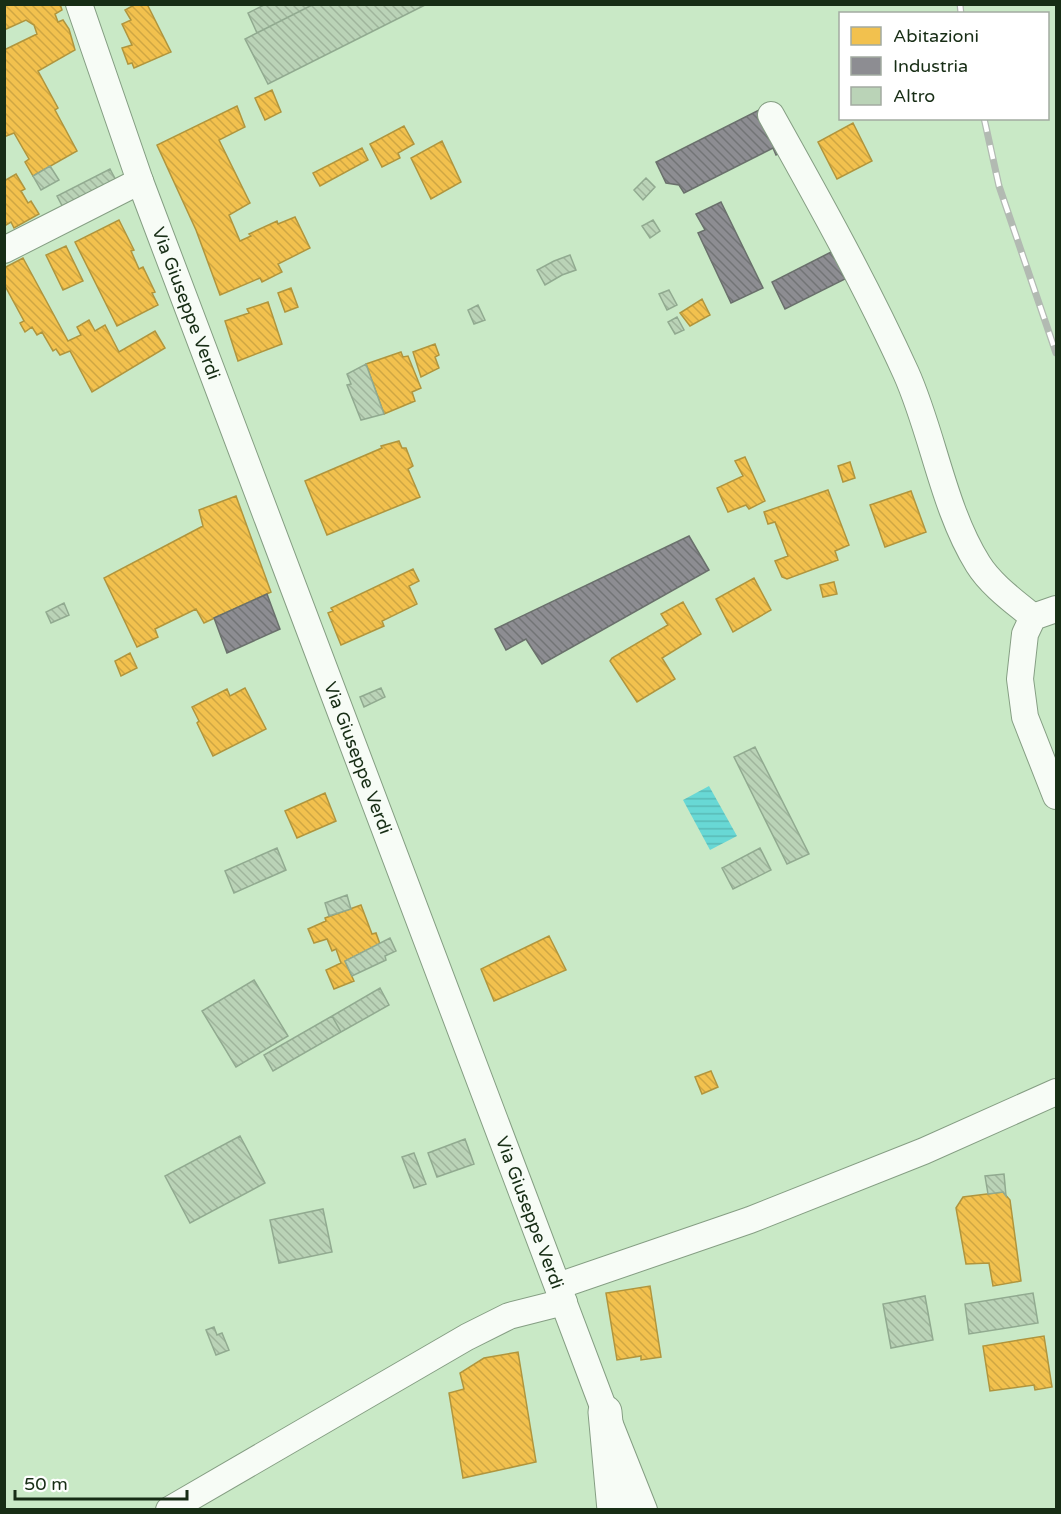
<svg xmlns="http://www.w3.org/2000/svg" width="1061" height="1514" viewBox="0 0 1061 1514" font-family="'Varela Round',sans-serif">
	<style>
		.water { fill: url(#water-rules) }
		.homes { fill: url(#homes-back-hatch); stroke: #b0953d; stroke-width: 1.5 }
		.industry { fill: url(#industry-back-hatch); stroke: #6a706c; stroke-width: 1.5 }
		.building { fill: url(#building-back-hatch); stroke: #91aa90; stroke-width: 1.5 }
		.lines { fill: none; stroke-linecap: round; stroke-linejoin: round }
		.minor-casing { stroke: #859e83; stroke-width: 28 }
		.highway-casing { stroke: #859e83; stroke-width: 35 }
		.minor { stroke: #f7fcf6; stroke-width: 26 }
		.highway { stroke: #f7fcf6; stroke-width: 33 }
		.rail-casing { stroke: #b2bab2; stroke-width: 7 }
		.rail { stroke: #fff; stroke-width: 4.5; stroke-dasharray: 14; stroke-linecap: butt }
		.labels { text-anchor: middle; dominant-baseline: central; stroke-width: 6; stroke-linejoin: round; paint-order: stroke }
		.street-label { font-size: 18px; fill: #172d15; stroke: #fff }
	</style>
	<defs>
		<pattern id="water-rules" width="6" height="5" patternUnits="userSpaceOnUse" patternTransform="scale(1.5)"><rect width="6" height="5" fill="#68d8d5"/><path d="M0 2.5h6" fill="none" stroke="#59bab6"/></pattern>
		<pattern id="homes-back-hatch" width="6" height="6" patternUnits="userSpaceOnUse" patternTransform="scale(1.5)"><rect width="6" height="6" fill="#f2c14e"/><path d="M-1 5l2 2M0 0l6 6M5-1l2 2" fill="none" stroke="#cfa643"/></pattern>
		<pattern id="industry-back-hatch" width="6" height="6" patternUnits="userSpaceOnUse" patternTransform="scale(1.5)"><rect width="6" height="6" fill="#8d8d92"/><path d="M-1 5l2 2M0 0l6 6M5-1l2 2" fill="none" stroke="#727476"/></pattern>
		<pattern id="building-back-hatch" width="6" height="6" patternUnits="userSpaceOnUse" patternTransform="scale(1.5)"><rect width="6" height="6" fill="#bad3b7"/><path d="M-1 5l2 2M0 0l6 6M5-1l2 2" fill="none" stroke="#9fb59c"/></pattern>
	</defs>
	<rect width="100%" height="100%" fill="#c9e9c6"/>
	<path class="water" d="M709 786 737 836 710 850 683 800Z"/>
	<path class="homes" d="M4 4H60L62 10 55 14 58 22 63 20 69 29 75 50 38 71 58 108 55 110 77 151 33 176 25 162 29 159 14 133 4 137V50L37 34 34 25 26 20 4 30Z
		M136 4H147L171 52 134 68 132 63 128 64 122 48 132 45 122 24 131 20 125 10Z
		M272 90 281 112 265 120 255 98Z
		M237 106 245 127 219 140 250 203 229 215 240 241 251 236 249 234 277 221 278 224 295 217 310 248 278 264 282 272 262 282 260 278 220 295 196 230 157 145Z
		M853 123 872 161 837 179 818 142Z
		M404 126 414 144 398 153 400 158 382 167 370 144Z
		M442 141 461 182 431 199 411 158Z
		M362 148 368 160 320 186 313 173Z
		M16 174 25 189 21 191 28 203 31 201 39 214 14 228 11 222 6 225 4 223V181Z
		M119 220 134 250 131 251 139 269 143 267 155 292 152 293 158 305 117 326 75 242Z
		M66 246 83 281 63 290 46 255Z
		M23 258 68 341 81 335 77 327 89 320 95 331 105 325 119 352 155 331 165 348 92 392 70 351 60 355 56 349 53 351 42 332 37 335 32 327 25 332 20 323 24 321 4 284V268Z
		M291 288 298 307 285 312 278 293Z
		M702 299 710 315 690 326 680 313Z
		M268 302 282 344 238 361 225 321 249 313 247 309Z
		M435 344 439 355 435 357 439 368 421 377 413 352Z
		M401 352 403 357 408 356 421 388 412 392 415 401 384 414 366 364Z
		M399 441 402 448H406L413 466 408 469 420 497 327 535 305 481 382 448 381 446Z
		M745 457 765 501 749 509 746 505 728 512 717 488 743 476 735 461Z
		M850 462 855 478 843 482 838 466Z
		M828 490 849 545 835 551 838 560 787 579 782 577 775 561 788 556 775 522 768 524 764 512Z
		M911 491 926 532 885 547 870 505Z
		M236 496 271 592 204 623 196 609 155 629 158 637 137 647 104 578 203 526 199 510Z
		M413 569 419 581 409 586 417 604 382 621 384 626 341 645 328 613 333 611 331 608Z
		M754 578 771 610 733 632 716 599Z
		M834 582 837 594 823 597 820 585Z
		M683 602 701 634 662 658 675 679 637 702 610 661 612 658 668 625 661 614Z
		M130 653 137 668 121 676 115 661Z
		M245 688 266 729 213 756 197 723 199 721 192 707 227 689 230 696Z
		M325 793 336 821 297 838 285 811Z
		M361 905 372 934 376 933 380 944 345 961 354 981 334 989 326 970 341 963 336 949 332 951 327 939 314 943 308 929 326 921 325 918Z
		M549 936 566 970 494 1001 481 969Z
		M711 1071 718 1087 702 1094 695 1077Z
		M1003 1192 1010 1200 1021 1281 993 1286 989 1263 966 1264 956 1208 963 1197Z
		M650 1286 661 1357 641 1360V1356L617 1360 606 1293Z
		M1044 1336 1052 1387 1035 1390 1034 1385 990 1391 983 1346Z
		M518 1352 536 1462 463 1478 449 1393 464 1389 460 1373 484 1358Z"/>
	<path class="industry" d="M763 108 784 151 776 155 773 148 684 193 679 185 666 183 656 162Z
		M721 202 763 288 731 303 698 233 705 230 696 214Z
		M837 249 851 276 785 309 772 282Z
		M689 536 709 570 542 664 526 639 506 650 495 629Z
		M267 594 280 629 227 653 214 618Z"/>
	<path class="building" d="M266 4H314L257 33 248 13Z
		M314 4H424L425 5 268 84 245 39Z
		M50 166 59 180 41 190 33 176Z
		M110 169 119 186 66 213 57 196Z
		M646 178 655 187 643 200 634 190Z
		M653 220 660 231 650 238 642 226Z
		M570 255 576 270 562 275 545 285 537 270 554 261Z
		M669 290 677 305 667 310 659 294Z
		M478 305 485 320 474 324 468 310Z
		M677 317 684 330 675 334 668 322Z
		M366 364 384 414 361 420 347 385 351 384 347 374Z
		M64 603 69 615 51 623 46 612Z
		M381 688 385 697 364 707 360 697Z
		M755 747 809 854 787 864 734 757Z
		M277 848 286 870 234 893 225 871Z
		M760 848 771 870 733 889 722 868Z
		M347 895 351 909 329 916 325 903Z
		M390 938 396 951 385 956 386 960 352 976 345 961Z
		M254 980 288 1036 236 1067 202 1011Z
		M380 988 389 1005 341 1032 332 1016Z
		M332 1016 341 1032 273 1071 264 1055Z
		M240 1136 265 1183 190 1223 165 1176Z
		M465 1139 474 1164 437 1177 428 1153Z
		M414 1153 426 1184 414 1188 402 1157Z
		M1004 1174 1006 1196 1003 1192 988 1194 985 1176Z
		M323 1209 332 1252 279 1263 270 1220Z
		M1033 1293 1038 1323 969 1334 965 1304Z
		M925 1296 933 1340 891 1348 883 1304Z
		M214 1327 217 1335 222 1333 229 1350 216 1355 206 1330Z"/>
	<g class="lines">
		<defs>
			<g id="minor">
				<path id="s1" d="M79 4 140 181 605 1412 644 1510"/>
				<path d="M771 115C818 199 866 285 906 373 933 433 943 508 978 564 991 585 1015 602 1033 617"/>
				<path d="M4 250 140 181"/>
				<path d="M1056 609 1033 617 1025 634 1020 679 1025 717 1056 796"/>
				<path d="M558 1286 750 1220 924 1151 1056 1092"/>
				<path d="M169 1510 467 1337 509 1316 564 1302"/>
			</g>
			<path id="highway" d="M605 1412 614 1510"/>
		</defs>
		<use href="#minor" class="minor-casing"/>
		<use href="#highway" class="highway-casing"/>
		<use href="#minor" class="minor"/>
		<use href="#highway" class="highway"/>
		<defs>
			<path id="rail" d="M960 4 961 14
				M984 118 999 186 1056 353"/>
		</defs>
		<use href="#rail" class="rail-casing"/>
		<use href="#rail" class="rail"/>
	</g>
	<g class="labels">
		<g class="street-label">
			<text stroke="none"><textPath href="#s1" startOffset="318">Via Giuseppe Verdi</textPath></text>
			<text stroke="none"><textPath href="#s1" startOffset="804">Via Giuseppe Verdi</textPath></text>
			<text stroke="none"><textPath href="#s1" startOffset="1290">Via Giuseppe Verdi</textPath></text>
		</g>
	</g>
	<rect width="1061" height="1514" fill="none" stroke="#172d15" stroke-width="12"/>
	<rect x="839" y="12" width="210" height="108" fill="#ffffff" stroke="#a2aba1" stroke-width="1.5"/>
	<rect x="851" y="27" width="30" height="18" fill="#f2c14e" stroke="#a2aba1" stroke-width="1.5"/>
	<text x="893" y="42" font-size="18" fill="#172d15">Abitazioni</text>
	<rect x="851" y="57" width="30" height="18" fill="#8d8d92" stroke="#a2aba1" stroke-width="1.5"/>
	<text x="893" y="72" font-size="18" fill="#172d15">Industria</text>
	<rect x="851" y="87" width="30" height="18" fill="#bad3b7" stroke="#a2aba1" stroke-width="1.5"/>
	<text x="893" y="102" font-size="18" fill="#172d15">Altro</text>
	<path d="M15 1490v9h172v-9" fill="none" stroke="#172d15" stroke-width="3"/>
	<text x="24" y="1490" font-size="18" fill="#172d15" stroke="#ffffff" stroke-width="4.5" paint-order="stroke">50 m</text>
</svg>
